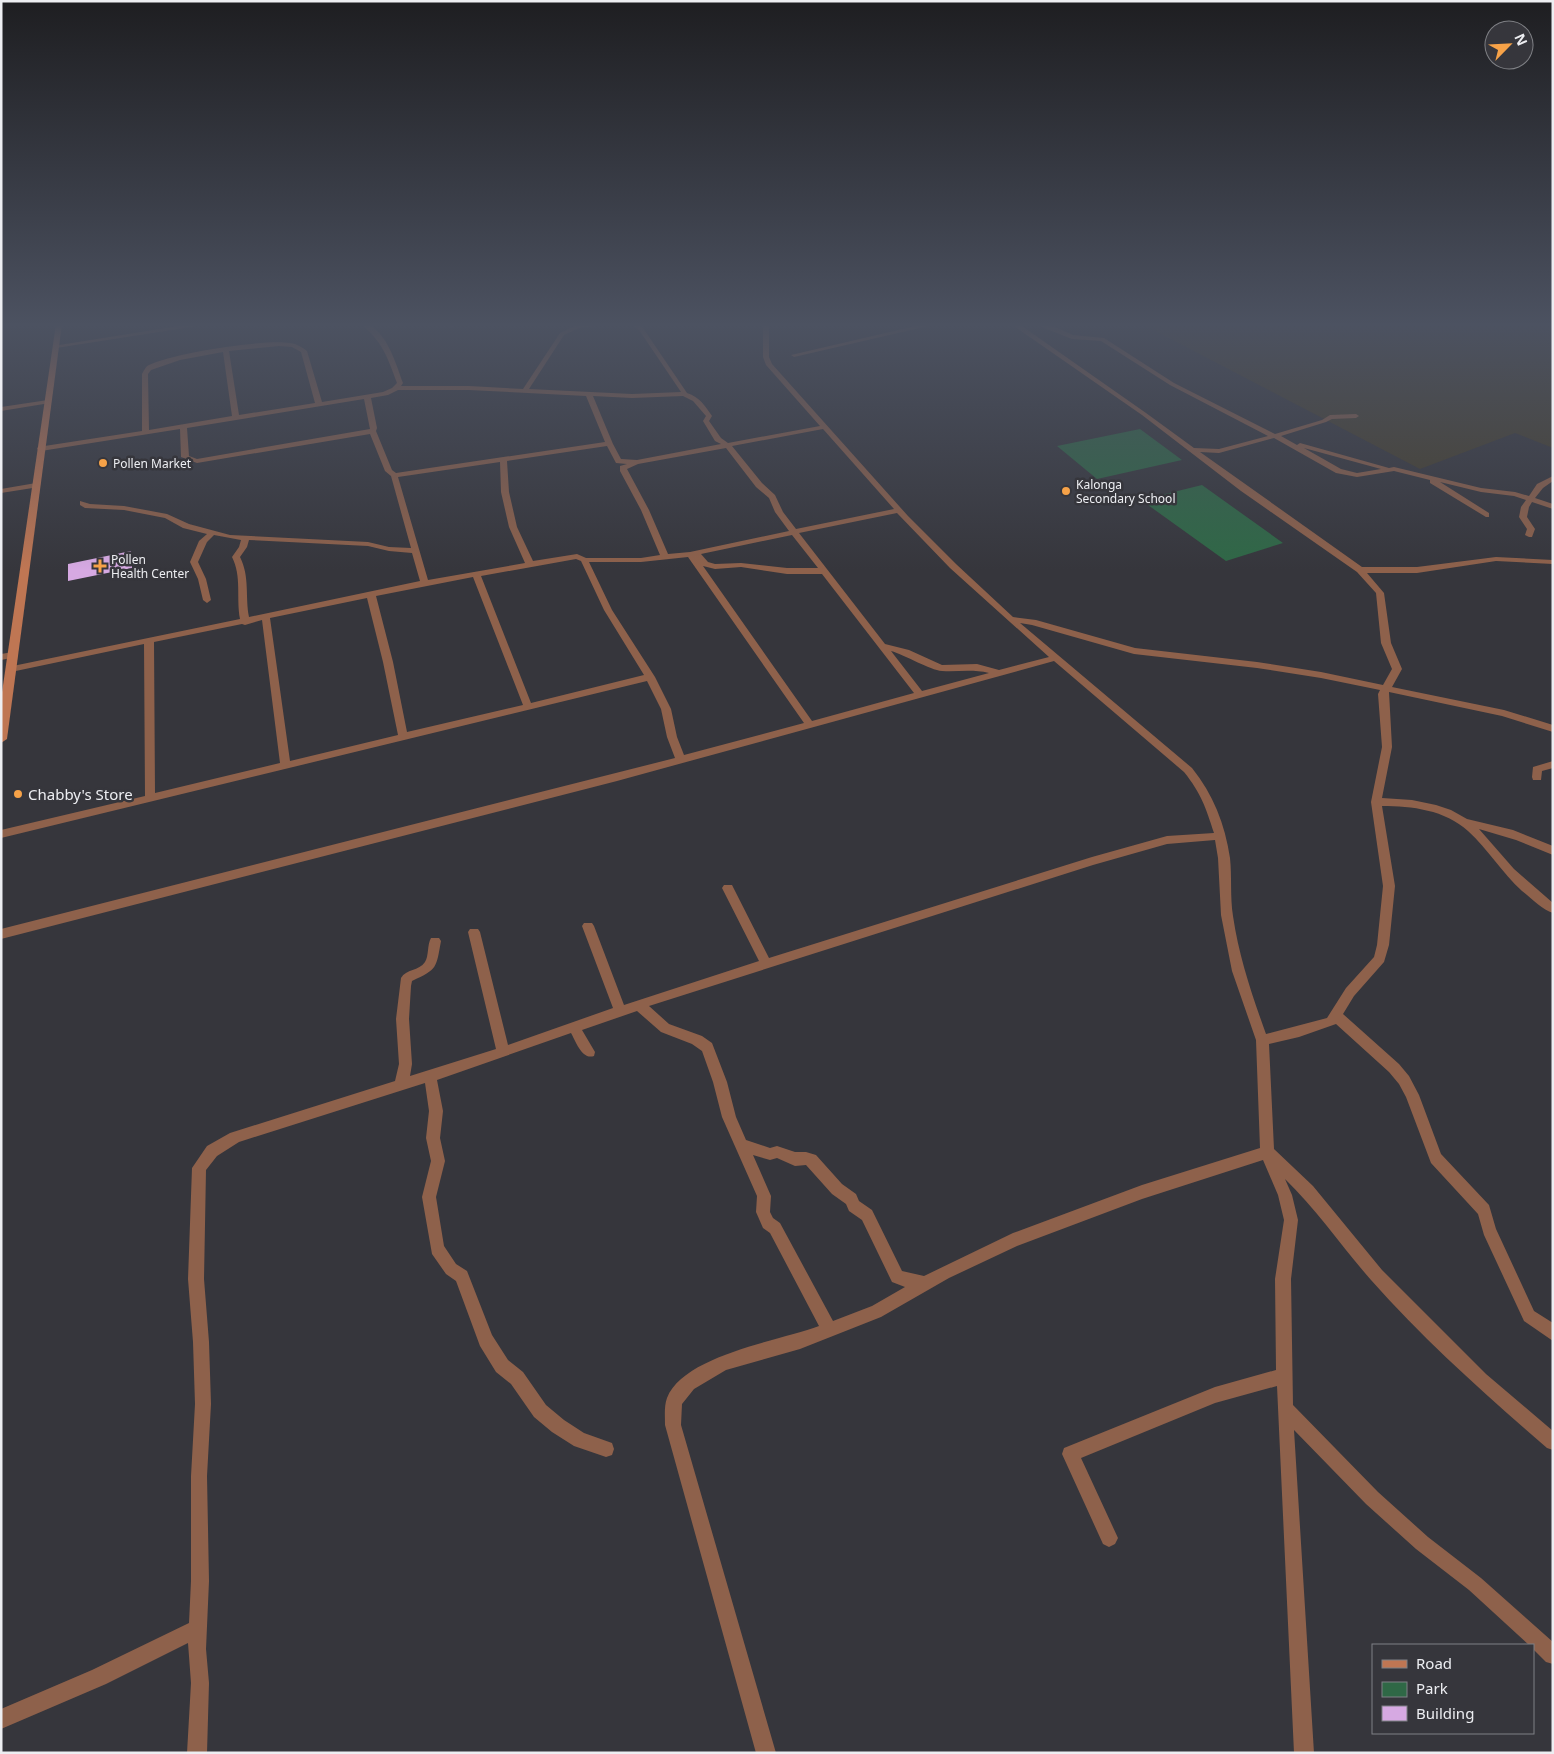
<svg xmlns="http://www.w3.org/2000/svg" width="1554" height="1754" viewBox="0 0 1554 1754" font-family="'Noto Sans',sans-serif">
<rect width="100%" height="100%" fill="#36363c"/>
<!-- industrial -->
<path fill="#453e2c" d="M1142 324H1553V448L1515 433 1420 469Z"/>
<!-- green -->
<path fill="#2f6846" d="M1140 429 1182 460 1097 479 1057 446Z
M1202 485 1283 543 1226 561 1141 500Z"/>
<!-- building -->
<path fill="#d6a9e2" d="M131 551 132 568 68 581V564Z"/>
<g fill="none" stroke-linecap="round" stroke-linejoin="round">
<!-- street -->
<path fill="#8e614b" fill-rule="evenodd" d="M191 324H210L56 348 53 346Z
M361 324C385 324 396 364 403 383L401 386H469L523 389 560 333 578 324H611L579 328 564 335 529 389 632 394 681 392 639 330 631 324H639L643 328 687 393C700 397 705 406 712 416L709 421 721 438 728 443 820 426 766 365 763 357V324H769V357L772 364 908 516 956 564 1013 617 1036 620 1135 648 1257 662 1321 672 1383 685 1392 669 1381 643 1376 593 1357 572 1241 491 1142 415 1011 324H1019L1146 413 1194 448 1219 449 1268 436 1170 385 1101 341 1072 339 1034 324 1055 327 1073 335 1104 338 1174 383 1275 434 1322 420 1330 415 1356 414 1359 416 1356 418 1332 419 1326 422 1281 436 1297 445 1300 443 1389 468 1394 467 1481 488 1515 492 1529 496 1537 484 1553 476V481L1543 488 1535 498 1553 504V509L1532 502 1529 507 1527 517 1535 529 1532 537H1529L1525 535 1527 529 1519 517 1521 507 1526 500 1514 496 1481 492 1440 482 1489 513V517H1486L1430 483V480L1394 471 1357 477 1336 473 1274 438 1219 453 1200 452 1362 567H1417L1496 557 1553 560V564L1496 561 1417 573H1367L1384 593 1391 643 1402 669 1392 687 1504 710 1553 725V732L1502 716 1389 692 1392 747 1382 798 1412 800 1436 805 1451 810 1467 819 1513 830 1553 846V855L1516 840 1479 829 1514 869 1553 903V913C1542 910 1531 898 1522 891 1502 873 1488 849 1468 831 1445 810 1412 806 1382 806L1395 886 1389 945 1384 962 1354 996 1343 1014 1399 1064 1409 1076 1419 1095 1441 1154 1489 1205 1496 1229 1534 1311 1553 1323V1341L1524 1321 1484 1235 1478 1214 1431 1163 1406 1097 1399 1084 1389 1072 1336 1024 1299 1037 1269 1044 1274 1149 1313 1186 1382 1270 1486 1374 1553 1431V1450L1547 1448C1486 1395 1425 1341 1371 1280 1342 1247 1317 1210 1285 1179L1292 1195 1298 1220 1291 1279 1293 1405 1378 1492 1428 1537 1481 1578 1553 1642V1664L1546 1662 1533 1649V1645H1529L1469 1590 1416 1549 1366 1504 1294 1430 1314 1753H1294L1277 1386 1215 1403 1081 1458 1118 1538 1115 1544 1109 1547 1103 1544 1062 1454 1064 1448 1215 1387 1276 1370 1275 1279 1284 1220 1278 1195 1263 1160 1142 1199 1017 1246 949 1278 881 1317 800 1349 726 1370 694 1389 682 1404 681 1425 776 1753H756L665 1425C665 1417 664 1406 667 1398 684 1355 779 1341 819 1326L770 1233 763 1228 756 1212 757 1196 722 1117 713 1082 702 1051 692 1044 661 1032 637 1011 582 1030 595 1052 594 1056C582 1060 576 1042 571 1033L437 1080 443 1111 440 1138 445 1161 436 1197 444 1246 456 1264 467 1271 492 1335 508 1360 523 1372 546 1405 564 1420 584 1433 612 1443 614 1449 612 1455 606 1457 574 1446 552 1432 534 1417 511 1384 496 1372 480 1346 456 1281 446 1274 432 1254 422 1197 431 1161 426 1138 429 1111 425 1083 239 1142 217 1156 206 1170 204 1279 209 1342 211 1404 207 1476 209 1581 206 1649 209 1683 207 1753H187L191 1683 188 1643 106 1684 1 1729V1709L92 1670 189 1623 191 1581V1476L195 1404 193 1342 188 1279 192 1168 207 1146 230 1133 395 1081 399 1064 396 1019 401 978C406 969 419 971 425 962 429 956 427 945 431 938H439L441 941C436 968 438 969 412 981L411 986 409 1019 412 1064 410 1076 496 1049 468 932 470 929H478L480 932 508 1045 613 1008 582 926 584 923H592L594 926 624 1005 759 961 722 888 724 885H732L769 958 1092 857 1167 836 1214 833C1206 808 1201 793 1184 772L1054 661 617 781 1 939V929L675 758 667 737 661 709 647 681 1 838V830L145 796 144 644 11 672 8 671V667L240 619C236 597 242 577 232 557L239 547 241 540 214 535 207 542 198 562 206 579 211 600 207 603 203 600 198 579 190 562 199 541 207 534 183 528 165 518 124 510 85 508 80 505V501L90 504 124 506 167 514 189 524 230 535 368 542 389 547 411 548 391 476 385 471 370 434 197 463 181 457 180 429 41 451 37 449 38 447 142 431V374C144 371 145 367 149 365 173 353 263 339 290 343 297 344 302 347 307 351L322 402 383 392 392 388 397 383C388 358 382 341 361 324ZM279 346 292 347 301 352 315 403 239 415 229 351ZM223 352 232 416 149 430 148 374 151 370 180 360ZM398 390H469L586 396 605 442 396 473 392 470 376 431 377 428 371 398 388 395ZM593 396 632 398 683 396 693 401 706 416 703 421 715 441 721 444 637 460 621 459 613 444ZM364 399 370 429 197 459 189 456 187 428ZM823 429 894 509 796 529 783 512 775 495 762 483 732 446ZM607 446 616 463 627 464 620 466V471L641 510 660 555 641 558H586L577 554 533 561 517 527 509 492 507 461ZM726 448 756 487 769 498 775 512 789 531 690 552 668 554 649 510 627 469 638 464ZM1304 448 1381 469 1357 473 1341 469ZM500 462 501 492 509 527 525 563 428 580 398 477ZM897 513 950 568 1049 657 999 670 977 664 942 665 909 650 885 644 799 533ZM792 535 818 568H787L741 563 715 564 708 562 701 554ZM249 540 368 546 389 551 412 553 420 581 249 617C245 596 250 577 240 557L247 547ZM688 557 804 723 684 755 677 737 671 709 655 677 612 610 589 562H641ZM576 559 581 561 604 610 644 675 531 703 481 576ZM703 566 715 569 741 567 787 574H822L914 693 812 721ZM473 577 523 705 407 732 393 662 376 596ZM367 598 383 662 398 735 290 761 270 618ZM262 620 280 763 155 793 154 642 242 624 245 625ZM1020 623 1032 625 1134 654 1257 668 1321 678 1380 690 1378 694 1382 747 1371 802 1383 886 1377 945 1374 957 1346 988 1327 1018 1266 1034C1252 995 1239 957 1233 916 1230 897 1232 877 1230 858 1225 824 1213 794 1192 768ZM891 651C905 655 930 670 942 671 958 672 972 669 989 673L922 691ZM1215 840 1218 858 1221 915 1232 971 1256 1040 1260 1148 1142 1185 1013 1233 924 1276 902 1271 872 1210 859 1201 856 1194 842 1184 816 1155 806 1152H795L777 1146 770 1148 746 1140 736 1117 727 1082 712 1043 702 1036 669 1024 649 1006 1093 865 1167 844ZM753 1155 770 1160 777 1158 795 1166 806 1165 832 1194 846 1204 849 1211 862 1220 892 1282 905 1287 872 1306 833 1321 780 1223 773 1218 770 1212 771 1196Z
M450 324H456L452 328 449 326Z
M924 324H937L794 357 791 355Z
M48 400 50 401V403L1 411V407Z
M36 483H39V487L1 493V489Z
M13 652 16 653V657L1 660V654Z
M1553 761V768L1542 771 1541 780H1533L1532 777 1533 767Z"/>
<!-- secondary -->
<path fill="#bf7653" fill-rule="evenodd" d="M56 324H62L7 739 1 743V699Z"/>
</g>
<!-- sky -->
<linearGradient id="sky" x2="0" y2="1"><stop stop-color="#1e1e21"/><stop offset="0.57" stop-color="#4c5261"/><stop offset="1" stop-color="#4c5261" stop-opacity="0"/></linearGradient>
<rect width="1554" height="570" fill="url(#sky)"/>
<!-- markers -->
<g fill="#f6a248" stroke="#36363c" stroke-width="2">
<circle cx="103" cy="463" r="5"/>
<circle cx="1066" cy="491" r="5"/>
<path d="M97.5 558.5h5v5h5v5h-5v5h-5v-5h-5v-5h5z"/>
<circle cx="18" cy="794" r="5"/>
</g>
<g text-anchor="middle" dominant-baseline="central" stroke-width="5" stroke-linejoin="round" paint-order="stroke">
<!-- far-poi labels -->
<g font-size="12" fill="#edeef2" stroke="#36363c" text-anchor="start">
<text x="113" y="463">Pollen Market</text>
<text x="1076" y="484">Kalonga<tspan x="1076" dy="14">Secondary School</tspan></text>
<text x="111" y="559">Pollen<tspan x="111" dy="14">Health Center</tspan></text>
</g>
<!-- poi labels -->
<g font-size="15" fill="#edeef2" stroke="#36363c" text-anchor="start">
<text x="28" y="794">Chabby's Store</text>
</g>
</g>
<!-- border -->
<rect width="1554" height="1754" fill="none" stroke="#edeef2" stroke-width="5"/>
<!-- legend -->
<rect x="1372" y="1644" width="162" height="90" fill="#36363c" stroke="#7f8085"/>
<rect x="1382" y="1660" width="25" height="8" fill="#bf7653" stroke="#7f8085"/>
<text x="1416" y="1669" font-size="15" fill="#edeef2">Road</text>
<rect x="1382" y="1682" width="25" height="15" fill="#2f6846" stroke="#7f8085"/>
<text x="1416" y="1694" font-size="15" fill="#edeef2">Park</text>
<rect x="1382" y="1706" width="25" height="15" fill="#d6a9e2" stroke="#7f8085"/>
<text x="1416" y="1719" font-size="15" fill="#edeef2">Building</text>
<!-- north arrow -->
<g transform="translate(1509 45) rotate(66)"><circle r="24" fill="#36363c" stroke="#7f8085"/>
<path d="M0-4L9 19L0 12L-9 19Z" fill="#f6a248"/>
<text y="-8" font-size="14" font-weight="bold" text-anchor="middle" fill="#edeef2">N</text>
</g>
</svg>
